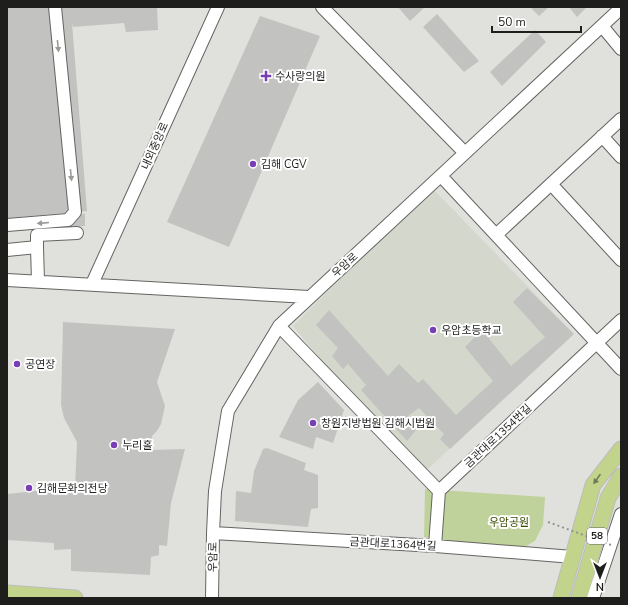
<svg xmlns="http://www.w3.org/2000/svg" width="628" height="605" viewBox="0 0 628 605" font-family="'Nunito Sans','Noto Sans KR',sans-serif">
<rect width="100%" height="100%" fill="#e0e1dd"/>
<!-- built -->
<path fill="#d3d7cc" d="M432 188 574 334 419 477 293 326Z"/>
<!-- green -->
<path fill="#c0d29b" d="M425 489 545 497 543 525 535 541 517 551 424 537Z"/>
<!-- building -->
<path fill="#c2c3c0" d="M7 7H157L158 30 126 32 124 23 73 27 72 23 87 211 7 218Z
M398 7H425L410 21Z
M530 7H549L539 16Z
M569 7H587L577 17Z
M437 14 479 61 464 72 423 27Z
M260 16 320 36 229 247 167 222Z
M535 30 546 42 502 86 490 72Z
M85 214V226L12 231 11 219Z
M527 288 574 334 450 449 440 439 444 434 419 408 408 416 418 428 407 441 361 390 366 385 348 364 343 369 332 356 338 348 316 325 329 310 388 376 399 364 418 383 423 379 456 415 493 381 465 347 482 330 511 366 545 337 513 302Z
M63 322 175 329 157 382 165 406 161 424 157 431 152 436 151 450 185 449 171 503 167 546 159 545V555L151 557 150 575 71 571V549L54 550V543L7 540V494L75 487 77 442 64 418 61 405Z
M318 382 344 410 333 443 316 437 313 449 279 437 298 400Z
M267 448 306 463 304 470 318 475V508L311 509 308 527 235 521 236 491 251 493 254 471 263 449Z"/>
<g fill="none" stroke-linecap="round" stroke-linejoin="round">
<defs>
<path id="minor" d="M322 7 465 153
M602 26 621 49
M602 136 621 157
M441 176 621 369
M551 184 621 260
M7 225 68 220 75 212 55 7
M496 235 621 119
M37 247V235L77 233
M7 250 37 247 38 281
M7 280 309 297
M92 284 218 7
M279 326 439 491
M213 533 435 546 573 557
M435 546 439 491 621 320
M212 598 213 533 215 491 228 411 279 326 621 8
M593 598 621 514"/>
<path id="major" d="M7 593 75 598
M561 598 593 485 621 449
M579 598 608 498 621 476"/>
</defs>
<!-- minor casing -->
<use href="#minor" stroke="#646562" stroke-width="14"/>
<!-- major casing -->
<use href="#major" stroke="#bcbcbb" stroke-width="17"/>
<!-- minor -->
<use href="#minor" stroke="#fff" stroke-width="12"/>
<!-- major -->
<use href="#major" stroke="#c2d48b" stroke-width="15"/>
<!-- path-bridge -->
<path stroke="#949592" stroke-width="2" stroke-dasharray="2 3" stroke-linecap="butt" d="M548 522 611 545"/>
</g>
<!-- one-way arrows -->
<defs><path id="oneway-solid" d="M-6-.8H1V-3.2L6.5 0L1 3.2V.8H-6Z"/></defs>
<g fill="#9a9a99">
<use href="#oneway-solid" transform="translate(58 46) rotate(84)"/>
<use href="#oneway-solid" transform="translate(71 175) rotate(84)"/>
<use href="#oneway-solid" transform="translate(43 223) rotate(175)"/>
</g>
<use fill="#707a54" href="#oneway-solid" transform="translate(597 479) rotate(125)"/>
<!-- markers -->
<g fill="#783fb5" stroke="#fff" stroke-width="1.5">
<path d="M264 70h4v4h4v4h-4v4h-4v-4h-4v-4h4z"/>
<circle cx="253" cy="164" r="4"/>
<circle cx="433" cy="330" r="4"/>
<circle cx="17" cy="364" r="4"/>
<circle cx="313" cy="423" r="4"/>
<circle cx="114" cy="445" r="4"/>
<circle cx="29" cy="488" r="4"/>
</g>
<g text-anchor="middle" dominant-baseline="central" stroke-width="4" stroke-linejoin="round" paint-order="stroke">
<!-- shield labels -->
<rect fill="#fff" stroke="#626261" stroke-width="1" x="587" y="528" width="20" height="16" rx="3"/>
<g font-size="10" font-weight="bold" fill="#1e1f1d">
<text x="597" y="536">58</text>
</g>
<!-- poi labels -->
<g font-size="11" fill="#1e1f1d" stroke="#fff" text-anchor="start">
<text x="275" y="76">수사랑의원</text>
<text x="261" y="164">김해 CGV</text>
<text x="441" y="330">우암초등학교</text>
<text x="25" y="364">공연장</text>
<text x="321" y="423">창원지방법원 김해시법원</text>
<text x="122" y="445">누리홀</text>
<text x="37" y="488">김해문화의전당</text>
</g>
<!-- street labels -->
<g font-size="11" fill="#1e1f1d" stroke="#fff">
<text transform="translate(155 146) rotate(-66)">내외중앙로</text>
<text transform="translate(345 265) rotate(-42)">우암로</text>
<text transform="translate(498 436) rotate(-43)">금관대로1354번길</text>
<text transform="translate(393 544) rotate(3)">금관대로1364번길</text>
<text transform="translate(213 557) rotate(-89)">우암로</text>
</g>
<!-- park labels -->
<g font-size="11" fill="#3a4a00" stroke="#fff">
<text x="509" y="522">우암공원</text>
</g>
</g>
<!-- border -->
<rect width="628" height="605" fill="none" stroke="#1e1f1d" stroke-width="16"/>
<!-- north arrow -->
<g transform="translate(600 577) rotate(180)" stroke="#ffffff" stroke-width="3" paint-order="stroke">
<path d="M0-3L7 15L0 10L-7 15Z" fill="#1e1f1d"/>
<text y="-6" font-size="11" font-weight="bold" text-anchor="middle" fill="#1e1f1d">N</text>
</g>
<!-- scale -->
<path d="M492 26v6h89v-6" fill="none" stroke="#1e1f1d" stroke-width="2"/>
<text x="498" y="26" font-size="12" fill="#1e1f1d" stroke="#ffffff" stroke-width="3" paint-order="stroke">50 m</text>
</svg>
